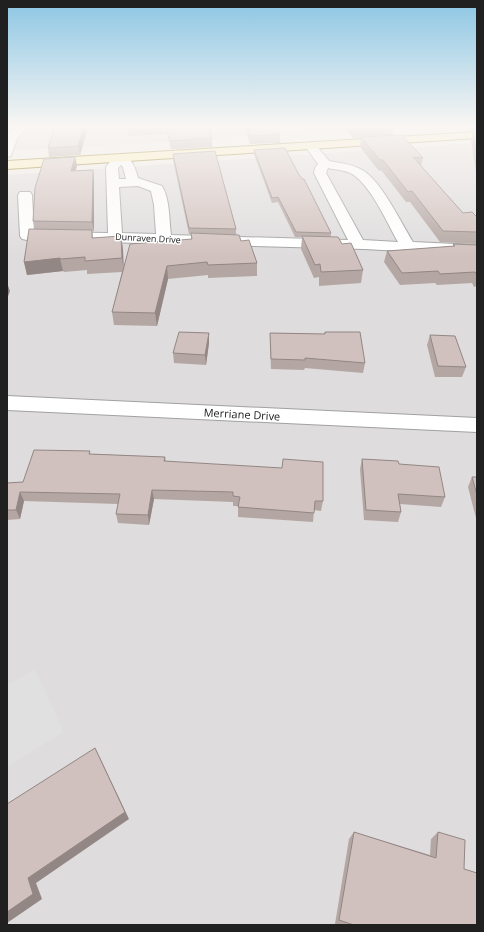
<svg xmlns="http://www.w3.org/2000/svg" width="484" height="932" viewBox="0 0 484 932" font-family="'Open Sans',sans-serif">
<rect width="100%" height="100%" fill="#f1eae5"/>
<!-- residential -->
<path fill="#dedcdd" d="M7 127H433L7 151Z
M477 143V925H7V175Z"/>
<!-- parking -->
<path fill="#e0e0e0" d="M35 669 64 732 7 767V685Z"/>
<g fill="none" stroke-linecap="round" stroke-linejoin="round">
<defs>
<path id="minor" d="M14 127H26L17 139 11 156 7 157V136Z
M311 142 315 144 329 161C340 163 352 164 362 170 381 180 401 223 413 242L477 245V255L364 249 27 240 22 239 20 236 18 195 20 192H30L32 195 34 232 108 233 106 167C122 144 133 158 138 178L162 186C170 199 169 220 171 235L348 240 314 173 315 168 318 164 305 146 307 144ZM121 165 123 167 126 179H119L118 168ZM328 168C336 170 348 170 355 176 373 190 386 221 398 242L363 240 326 173ZM138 186 151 191 154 205 156 234 122 233 119 187Z
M7 396 477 418V432L7 410Z"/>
<path id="secondary" d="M477 132V138L7 169V161Z"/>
</defs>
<!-- minor casing -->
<use href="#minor" stroke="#a1a1a1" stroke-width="2"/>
<!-- secondary casing -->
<use href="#secondary" stroke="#7d6800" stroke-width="2"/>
<!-- minor -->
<use href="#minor" fill="#fff" fill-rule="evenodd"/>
<!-- secondary -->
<use href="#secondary" fill="#feeeb6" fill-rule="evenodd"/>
</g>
<!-- wall -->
<path fill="#b4a6a3" d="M88 127 80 155 49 157 48 148Z
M127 127H209L212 138V147L171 149 167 134 129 136Z
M244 127H276L280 134V143L250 144Z
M343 127H394L392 135 423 158 421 166 463 213 477 217V244L440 242 410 202H406L381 170 379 171 360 147 361 138H353Z
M469 127H477V131H469Z
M477 131V172H476L471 140 473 132Z
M254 150 298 173 331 233V237L342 244 363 270 361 283 319 286V277L314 278 301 249 302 237H295L278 202 272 203 254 154Z
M173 154 236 229V234L257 263V276L208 278V275L168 279 157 326 114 325 112 312 122 272 87 274V270L64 272 63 271 27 275 24 262 35 229 33 221 75 157 77 166 75 171 94 179V231H92L93 238 121 236 123 249V268L191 239V234H189L173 160Z
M453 244 477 245V286L474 287 472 283 437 285 435 283 400 285 384 262 387 251 453 246Z
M325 332 365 363 363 373 305 368 304 370 271 369 270 343V333L324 334Z
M209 333V343L206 365 174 363 173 353Z
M430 335 466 367 462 377H435L427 345Z
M90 451V454L165 457 166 462 323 501 321 511 314 510 313 522 238 517V506H233V502L154 499 149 525 118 523 116 514 118 504 24 501 20 519 7 520V483L23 482Z
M362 459 399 464 445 497 441 507 400 504 401 512 398 522 364 520 360 469Z
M472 477H477V522L468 487Z
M354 832 430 855 431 839 438 832 464 869 477 925H339L335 924 349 839Z"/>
<!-- shaded-wall -->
<path fill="#928785" d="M84 127H88L80 155 78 146Z
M75 157 77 166 73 180 71 171Z
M93 170 94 179V231L92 222Z
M121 236 123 249 124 272 122 258Z
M60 258 63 271 27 275 24 262Z
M167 266 168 279 157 326 155 313Z
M7 283 10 291 7 299Z
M209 333V343L206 365 205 355Z
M152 490 154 499 149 525 148 515Z
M20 492 24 501 20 519 16 510Z
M95 748 100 758 129 819 36 883 42 899 7 923V912L28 878Z"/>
<!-- building -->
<path fill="#d1c1be" stroke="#928785" d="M55 127H84L78 146 48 148Z
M127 127H147L128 128Z
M166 127H209L212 138 170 141Z
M247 127H276L280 134 250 136Z
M351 127H394L354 130Z
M477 131V156L473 132Z
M402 135 423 158 413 157 463 213 472 212 477 217V232L443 231 412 191 408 192 383 160H380L361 137Z
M285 148 298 173 302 179H304L331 233 296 232 278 197 272 198 254 150Z
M215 151 236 229 189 228 173 154Z
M75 157 71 171 93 170 92 222 33 221 35 188 44 159Z
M29 229 92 230V238L121 236 122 258 85 261V257L61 259 60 258 24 262Z
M191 233 239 235 241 241 249 240 257 263 208 265 207 262 167 266 155 313 112 312 130 244 192 239Z
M302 236 338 237 342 244 351 243 363 270 321 272 320 264 315 265Z
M453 244 477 245V275L475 272 440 274 438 271 402 273 387 251 455 246Z
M179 332 209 333 205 355 173 353Z
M325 332H360L365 363 305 358V360L271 359 270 333 325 334Z
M430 335 455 336 466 367 438 366Z
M34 450 90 451 89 454 165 457 164 461 282 468 283 459 323 462V501H315L314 513 238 507 240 497 233 496V492L152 490 148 515 116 514 120 494 20 492 16 510H7V483L23 482Z
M362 459 398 461 399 464 439 467 445 497 398 494 401 512 366 510Z
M472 477H477V495Z
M95 748 125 812 28 878 33 894 7 912V804Z
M354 832 436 858 438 832 465 840 464 869 477 873V925H354L339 920Z"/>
<!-- sky -->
<linearGradient id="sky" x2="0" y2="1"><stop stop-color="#8cc6e4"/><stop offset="0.49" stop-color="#f9f6f3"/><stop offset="1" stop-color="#f9f6f3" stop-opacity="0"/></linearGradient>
<rect width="484" height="257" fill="url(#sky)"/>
<g text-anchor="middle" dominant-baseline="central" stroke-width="3" stroke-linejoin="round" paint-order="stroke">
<!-- far-street labels -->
<g font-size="9" fill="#202020" stroke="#fff">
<text transform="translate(148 238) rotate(3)">Dunraven Drive</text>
</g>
<!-- street labels -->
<g font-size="11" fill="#202020" stroke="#fff">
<text transform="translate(242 414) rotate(3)">Merriane Drive</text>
</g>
</g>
<!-- border -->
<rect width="484" height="932" fill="none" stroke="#202020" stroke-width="16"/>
</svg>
